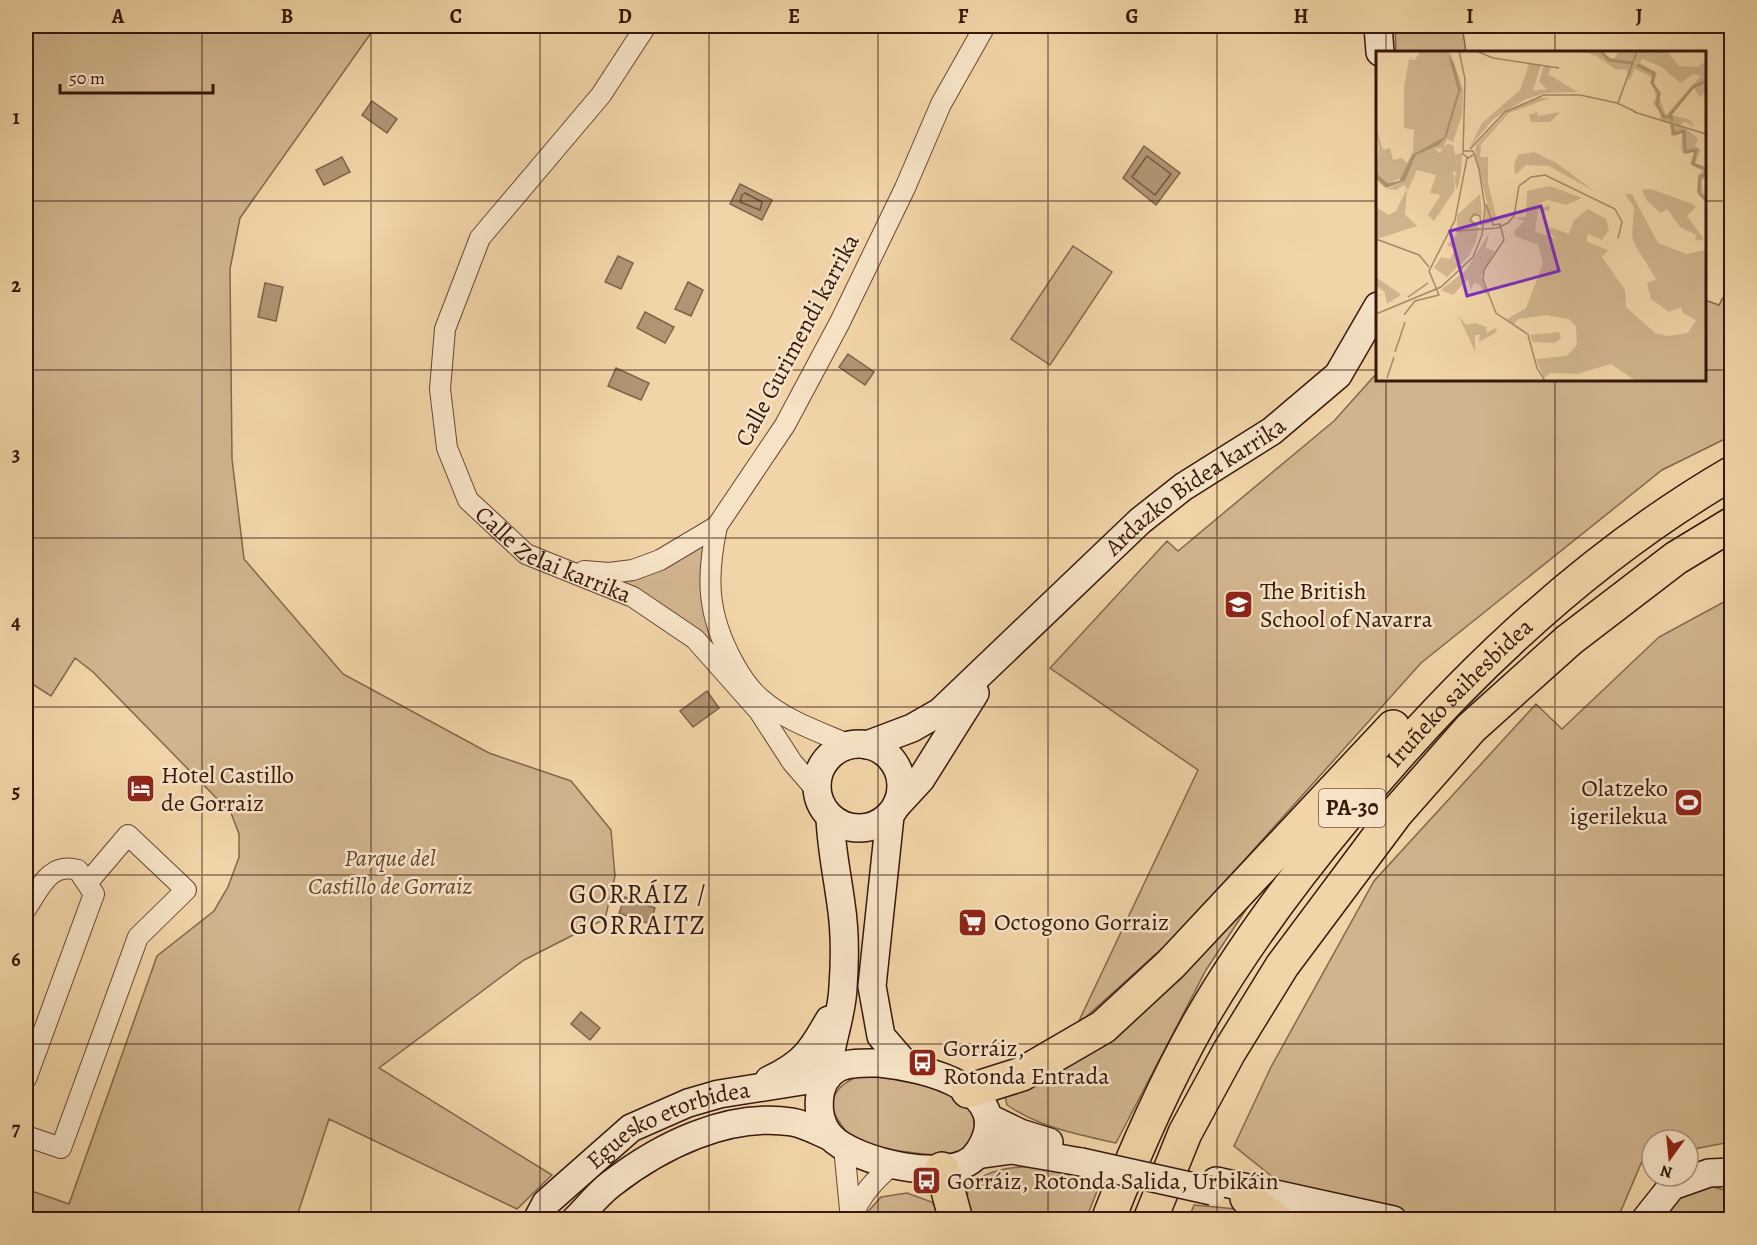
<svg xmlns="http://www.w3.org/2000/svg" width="1757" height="1245" viewBox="0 0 1757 1245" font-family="Alegreya,serif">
<rect width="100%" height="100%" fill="#f1d4a7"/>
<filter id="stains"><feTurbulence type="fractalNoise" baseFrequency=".00333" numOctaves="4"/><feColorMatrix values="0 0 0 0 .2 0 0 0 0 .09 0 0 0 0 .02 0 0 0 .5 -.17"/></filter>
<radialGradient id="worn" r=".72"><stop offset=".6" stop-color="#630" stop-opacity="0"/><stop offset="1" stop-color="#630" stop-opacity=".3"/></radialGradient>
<!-- green -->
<path fill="#d1b48d" stroke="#84664c" stroke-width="1.5" d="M26 26H376L240 218 230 269 232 459 244 559 343 674 489 753 571 781 611 830 615 876 605 919 524 960 379 1068 552 1175 517 1209 329 1119 296 1219 38 1220V1216L26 1217V1189L69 1204 157 956 214 911 228 887 239 857V834L231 813 93 672 75 658 51 696 26 680Z
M1395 26H1462L1466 52H1396Z
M1073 246 1112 272 1050 365 1011 339Z
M1731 282V436L1662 470 1421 663 1178 934 1077 1025 1198 770 1050 668 1167 541 1178 551 1334 421 1377 373 1378 380H1704L1705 300 1719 305Z
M705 542C697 585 706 611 718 652L675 613 620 584 615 578Z
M1731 598V1142L1688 1150V1140H1652V1157L1643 1159 1617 1220 1313 1219 1270 1175 1234 1146 1271 1067 1374 881 1536 704 1562 729 1659 637Z
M1267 878 1206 970 1116 1143C1077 1134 1041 1128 1007 1105L1005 1097 1037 1078Z
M860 1076C889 1077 937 1083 962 1100 981 1113 977 1145 956 1153 947 1157 934 1155 924 1154 901 1152 869 1147 849 1134 845 1131 841 1124 838 1120 824 1098 840 1083 860 1076Z
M1040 1166 1101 1181 1086 1219 966 1220 968 1186C990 1168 1012 1167 1040 1166Z
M1703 1184 1724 1190 1731 1198V1219L1659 1220 1687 1190Z
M907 1193 932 1202 943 1219H876L865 1215 881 1197Z
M1194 1205 1236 1209 1258 1220H1188Z"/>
<!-- water -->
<path fill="#b19472" stroke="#806249" stroke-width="1.5" d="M372 101 397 119 387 133 362 115Z
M1144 146 1180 173 1156 205 1123 178Z
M342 157 350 172 324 185 316 170Z
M740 184 772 200 762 220 730 204Z
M618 256 633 263 621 289 605 282Z
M688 282 703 290 691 316 675 309Z
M265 283 283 287 276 321 258 317Z
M645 312 674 327 665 343 637 328Z
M848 354 874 372 865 385 839 367Z
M616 368 649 383 641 400 608 386Z
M707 691 719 708 693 727 680 711Z
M625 897 655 908 650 924 619 913Z
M581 1012 600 1028 590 1040 571 1024Z"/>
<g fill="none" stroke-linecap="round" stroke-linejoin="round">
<!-- shore -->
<path stroke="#74563f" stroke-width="1.5" d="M1147 156 1171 174 1155 195 1132 177Z
M745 193 762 202 760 210 740 202 742 195Z"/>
<defs>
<g id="street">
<path id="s1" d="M646 26 601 95 480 238 445 329 440 389 447 448 468 500 526 554 633 597 695 639 759 711 792 762 817 791"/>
<path d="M717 526C706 578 707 614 733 662 740 675 750 690 761 699 786 721 820 732 850 745"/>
<path d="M584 571 609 573 633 570 660 560 717 526 785 425 840 322 905 188 941 104 985 26"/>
<path d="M26 909C40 888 49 862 78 870L94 894 26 1079"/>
<path d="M26 1136 61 1148 138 937 186 890 128 835 88 882"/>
<path d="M844 1147 851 1220"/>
<path d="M852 1217C861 1194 875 1180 893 1164"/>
</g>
<g id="secondary">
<path d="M1378 26 1380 52"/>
<circle cx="859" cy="786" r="42"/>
<path id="s2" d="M867 745 912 728 940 712 1140 521 1183 487 1272 431 1338 375 1378 306"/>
<path d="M897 805 921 779 975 693"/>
<path d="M890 816 872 986 881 1036 907 1066"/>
<path d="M879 1063C923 1067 1022 1090 977 1154 955 1186 853 1162 830 1136 814 1117 815 1080 838 1068 849 1062 866 1063 879 1063Z"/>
<path d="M827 1077C829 1046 842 1017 843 987 845 960 845 930 841 904 837 874 831 847 830 817"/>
<path d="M769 1080C803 1064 811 1052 829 1020"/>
<path d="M989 1118 1020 1133 1049 1142"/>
<path d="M976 1155 1012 1150 1081 1162"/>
<path d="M1216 1181 1393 1220"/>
<path id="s3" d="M537 1220 546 1203 631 1128 688 1103 719 1094 827 1077"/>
<path d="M575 1220C587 1208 598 1194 611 1184 660 1146 728 1112 792 1122 805 1124 819 1132 831 1137"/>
<path d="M1645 1220 1672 1186 1709 1173 1732 1172"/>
</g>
<g id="highway">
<path d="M968 1091 1022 1074 1103 1027 1171 964 1393 727"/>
<path d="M942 1169 956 1220"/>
<path d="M1247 1198 1276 1220"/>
<path id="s4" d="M1108 1220C1135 1151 1164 1085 1200 1021 1243 946 1295 877 1350 811 1458 680 1584 559 1732 473"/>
<path d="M1150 1220 1185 1133 1229 1052 1282 966 1397 812 1471 728 1569 640 1676 558 1732 524"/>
</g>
</defs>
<!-- street casing -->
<use href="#street" stroke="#654733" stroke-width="22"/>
<!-- secondary casing -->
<use href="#secondary" stroke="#36180c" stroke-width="30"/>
<!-- highway casing -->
<use href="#highway" stroke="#36180c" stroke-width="36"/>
<!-- street -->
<use href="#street" stroke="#f6e3c6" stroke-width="20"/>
<!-- secondary -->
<use href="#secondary" stroke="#f6e3c6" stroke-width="27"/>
<!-- highway -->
<use href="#highway" stroke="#f1d4a7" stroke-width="33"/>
<defs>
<path id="secondary-bridge" d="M1081 1162 1212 1191"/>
</defs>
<!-- secondary-bridge casing -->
<use href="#secondary-bridge" stroke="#36180c" stroke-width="30" stroke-linecap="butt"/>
<!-- secondary-bridge -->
<use href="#secondary-bridge" stroke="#f6e3c6" stroke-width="27"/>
</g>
<!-- grid -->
<path fill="none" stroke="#36180c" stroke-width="1.5" stroke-opacity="0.55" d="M202 26V1220M371 26V1220M540 26V1220M709 26V1220M878 26V1220M1048 26V1220M1217 26V1220M1386 26V52M1555 26V52M26 201H1378M1704 201H1732M26 370H1378M1704 370H1732M1386 380V1220M1555 380V1220M26 538H1732M26 707H1732M26 875H1732M26 1044H1732"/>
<!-- icons -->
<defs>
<symbol id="school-square" viewBox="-11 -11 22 22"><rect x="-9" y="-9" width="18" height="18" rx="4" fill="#8f2418" stroke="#f6e3c6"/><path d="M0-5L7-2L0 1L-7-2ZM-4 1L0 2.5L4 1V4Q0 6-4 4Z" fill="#fff"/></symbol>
<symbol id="hotel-square" viewBox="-11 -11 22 22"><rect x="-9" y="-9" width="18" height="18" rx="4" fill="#8f2418" stroke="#f6e3c6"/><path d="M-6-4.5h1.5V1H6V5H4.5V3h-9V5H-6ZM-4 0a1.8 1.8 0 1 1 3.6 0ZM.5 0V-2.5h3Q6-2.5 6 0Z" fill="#fff"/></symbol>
<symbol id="stadium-square" viewBox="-11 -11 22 22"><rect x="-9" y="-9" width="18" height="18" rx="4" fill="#8f2418" stroke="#f6e3c6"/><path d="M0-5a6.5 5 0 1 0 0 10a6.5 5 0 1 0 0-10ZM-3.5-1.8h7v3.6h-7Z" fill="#fff"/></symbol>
<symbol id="supermarket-square" viewBox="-11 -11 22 22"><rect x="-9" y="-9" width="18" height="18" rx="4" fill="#8f2418" stroke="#f6e3c6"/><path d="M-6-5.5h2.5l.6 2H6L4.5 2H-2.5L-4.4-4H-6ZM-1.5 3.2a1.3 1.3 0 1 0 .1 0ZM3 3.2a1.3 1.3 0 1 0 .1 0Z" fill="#fff"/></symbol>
<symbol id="bus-square" viewBox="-11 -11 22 22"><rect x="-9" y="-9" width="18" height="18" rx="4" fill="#8f2418" stroke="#f6e3c6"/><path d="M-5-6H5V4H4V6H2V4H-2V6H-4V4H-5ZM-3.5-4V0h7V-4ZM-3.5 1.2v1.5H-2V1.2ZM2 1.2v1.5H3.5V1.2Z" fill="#fff"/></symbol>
</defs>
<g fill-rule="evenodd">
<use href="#school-square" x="1222" y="588" width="33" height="33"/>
<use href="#hotel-square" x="124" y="772" width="33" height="33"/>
<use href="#stadium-square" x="1672" y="786" width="33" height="33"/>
<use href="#supermarket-square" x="956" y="906" width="33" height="33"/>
<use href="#bus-square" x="906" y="1046" width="33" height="33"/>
<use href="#bus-square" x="910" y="1164" width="33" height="33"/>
</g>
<g text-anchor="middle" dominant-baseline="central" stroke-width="5" stroke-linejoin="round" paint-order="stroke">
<!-- shield labels -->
<rect fill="#f6e3c6" stroke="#705544" stroke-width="1.5" x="1319" y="789" width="66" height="38" rx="4.5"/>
<g font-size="22" font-weight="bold" fill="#36180c">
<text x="1352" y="808">PA-30</text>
</g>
<!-- street labels -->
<g font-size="24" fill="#36180c" stroke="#f6e3c6">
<text transform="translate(797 340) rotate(-62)">Calle Gurimendi karrika</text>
<text stroke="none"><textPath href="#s2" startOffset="422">Ardazko Bidea karrika</textPath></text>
<text stroke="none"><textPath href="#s1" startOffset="646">Calle Zelai karrika</textPath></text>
<text stroke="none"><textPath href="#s4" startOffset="639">Iruñeko saihesbidea</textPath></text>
<text stroke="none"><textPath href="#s3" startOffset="168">Eguesko etorbidea</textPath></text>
</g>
<!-- poi labels -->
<g font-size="24" fill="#36180c" stroke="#f6e3c6" text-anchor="start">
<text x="1260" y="591">The British<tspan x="1260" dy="28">School of Navarra</tspan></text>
<text x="161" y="775">Hotel Castillo<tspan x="161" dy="28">de Gorraiz</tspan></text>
<text x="1668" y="788" text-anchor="end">Olatzeko<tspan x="1668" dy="28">igerilekua</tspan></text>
<text x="994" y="922">Octogono Gorraiz</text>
<text x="943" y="1048">Gorráiz,<tspan x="943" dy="28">Rotonda Entrada</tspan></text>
<text x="947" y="1181">Gorráiz, Rotonda Salida, Urbikáin</text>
</g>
<!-- park labels -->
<g font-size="24" font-style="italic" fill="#644733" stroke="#f6e3c6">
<text x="390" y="858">Parque del<tspan x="390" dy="28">Castillo de Gorraiz</tspan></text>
</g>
<!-- quarter labels -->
<g font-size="27" letter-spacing="1.5" fill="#36180c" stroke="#f6e3c6">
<text x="638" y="894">GORRÁIZ /<tspan x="638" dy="31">GORRAITZ</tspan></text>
</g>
</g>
<!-- overview -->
<g transform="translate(1376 51)">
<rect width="330" height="330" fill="#f1d4a7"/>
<path d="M44 0H71L82 40 79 54 68 86 40 101 28 126 12 132 0 122 3 98 0 75 7 99 14 97 17 109 26 107 31 112 37 101 38 79 28 77V36L33 8 39 9ZM73 0H74L87 38 86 64 77 91 71 88 67 98 59 97 63 102 71 93 77 94 79 104 86 102 85 122 81 140 78 126 81 121 77 120 79 139 58 170 52 164 65 144 54 142 60 124 41 119 32 139 28 134 20 139 11 138 29 130 40 104 63 94 71 85 85 38ZM206 0H229L228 4 238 8 243 0H291L303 15 321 16 330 10 329 43 323 46 318 36 296 64 314 69 318 76 309 70 304 74 322 87 319 95 325 99 319 113 330 116V126L325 130 330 151 321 140 322 124 327 120 314 113 318 101 311 103 305 99 306 82 295 84 294 72 284 69 285 62 277 52 280 46 275 26 259 18 253 30 251 19 239 18 220 5ZM266 8 286 16 304 32 318 23 325 25 290 64 278 32 281 22 264 12ZM153 13H165L157 40 171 38 163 31 168 14 175 17 172 23 202 41 169 42 148 49 117 68 94 96 106 72 144 39ZM160 47H174L133 62 105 93 104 106H112V132L121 169 109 174 110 154 114 163 99 105 100 94 131 61ZM161 61 162 65 184 61 174 71H155L153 64ZM158 101 182 113 218 140 173 115 150 114 139 124 138 113 142 104ZM174 135 206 147 190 154 172 149 164 152V157L174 154 173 160 162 159 159 181 182 188 173 182 174 176 193 183 198 169 212 158 230 168 233 179 226 189 212 183 210 190 232 199 226 206 249 239 250 256 279 282 292 285 312 282 320 269 307 262 305 256 293 261 275 248 271 232 280 228 259 194 256 185 258 156 249 143H256L282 192 311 203 330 199V330H260L235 313 201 323 175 322 168 327 160 308 191 305 201 294 200 275 193 268 170 264 142 268 137 274 131 268 150 257 167 212 162 194 139 185 138 181 148 170 138 167 150 166 151 140ZM31 138 29 163 41 175 1 188 0 156 13 164 20 160ZM275 138 317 153 320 156 311 165 328 188 319 190 320 184 304 176 291 158 285 162 271 150 266 139ZM104 143 106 164 94 166 103 178 99 193 93 205 71 226 58 217 65 206 74 208 79 198 71 194 81 183V164ZM113 182 110 197 119 200 105 225 112 245 104 234 98 232 95 239 92 228 77 244 65 239 90 219ZM0 226 20 240 25 244 11 253 9 243 0 245 10 242 0 235ZM82 264 90 274 99 272 111 276 110 282 120 277 121 281 103 291 104 284H99V300ZM183 281 185 288 178 292 157 291 154 284Z" fill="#d1b48d" fill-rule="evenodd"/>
<path d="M71 0 78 13 85 38 71 85 63 94 40 104 29 130 10 137 0 128V122L12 132 23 130 37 103 68 86 82 40Z" fill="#b19472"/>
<path fill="none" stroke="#b19472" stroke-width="3" d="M225 0 233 9 256 12M261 14 278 22 276 32 283 42 281 54 288 66H295L296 70M292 66 317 36 330 30M296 74 298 83 308 80 309 101 320 99 317 113 330 118M330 123 324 126 323 142 330 149"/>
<path fill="none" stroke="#a68969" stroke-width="1.5" d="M83 0 89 28 87 103 92 107 97 104M100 0 117 7 183 17M242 52 261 0M258 61 330 83M94 98 129 61 168 44H204L241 52 260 61M110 153 117 173M116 174 124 173 128 189M101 175 94 169 98 163 104 165 105 174M80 180 121 177 132 172 138 165 143 135 155 126 169 124 239 158 246 171 242 187M0 188 43 204 53 216M128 189 108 219 107 229 120 262 153 284M53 220 79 169 91 107M32 246 52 232M0 263 65 236 97 206 106 184 109 157 103 118 97 100H88M28 264 39 250 63 244 53 220M152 284 161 317 169 330M19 301 29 271M11 327 18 306"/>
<path fill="#7b2cbf" fill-opacity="0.15" stroke="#7b2cbf" stroke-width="3" d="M165 155 183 220 91 245 74 180Z"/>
<rect width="330" height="330" fill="none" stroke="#36180c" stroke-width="3"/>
</g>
<!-- margin -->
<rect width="1757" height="1245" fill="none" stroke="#f1d4a7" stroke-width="66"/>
<!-- north arrow -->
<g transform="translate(1670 1158) rotate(195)"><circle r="28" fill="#f6e3c6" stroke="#a9927c" stroke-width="1.5"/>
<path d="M0-4.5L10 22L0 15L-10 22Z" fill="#8f2418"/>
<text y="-9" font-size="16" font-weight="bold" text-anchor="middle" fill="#36180c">N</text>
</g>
<!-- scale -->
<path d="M60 84v9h153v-9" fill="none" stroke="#36180c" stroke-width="3"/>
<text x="69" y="84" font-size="18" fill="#36180c" stroke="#f6e3c6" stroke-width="4.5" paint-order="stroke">50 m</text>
<rect x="33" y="33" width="1691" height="1179" fill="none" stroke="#36180c" stroke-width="2"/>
<g font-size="20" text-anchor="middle" font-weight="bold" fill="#36180c">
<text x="118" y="23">A</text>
<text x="287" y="23">B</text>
<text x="456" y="23">C</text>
<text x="625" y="23">D</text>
<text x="794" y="23">E</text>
<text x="963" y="23">F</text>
<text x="1132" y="23">G</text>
<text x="1301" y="23">H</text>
<text x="1470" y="23">I</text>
<text x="1639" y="23">J</text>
<text x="16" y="124">1</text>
<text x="16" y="292">2</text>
<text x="16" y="461">3</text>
<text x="16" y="629">4</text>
<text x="16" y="798">5</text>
<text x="16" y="966">6</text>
<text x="16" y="1135">7</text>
</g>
<rect width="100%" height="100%" filter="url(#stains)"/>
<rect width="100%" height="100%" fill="url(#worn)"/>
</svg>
